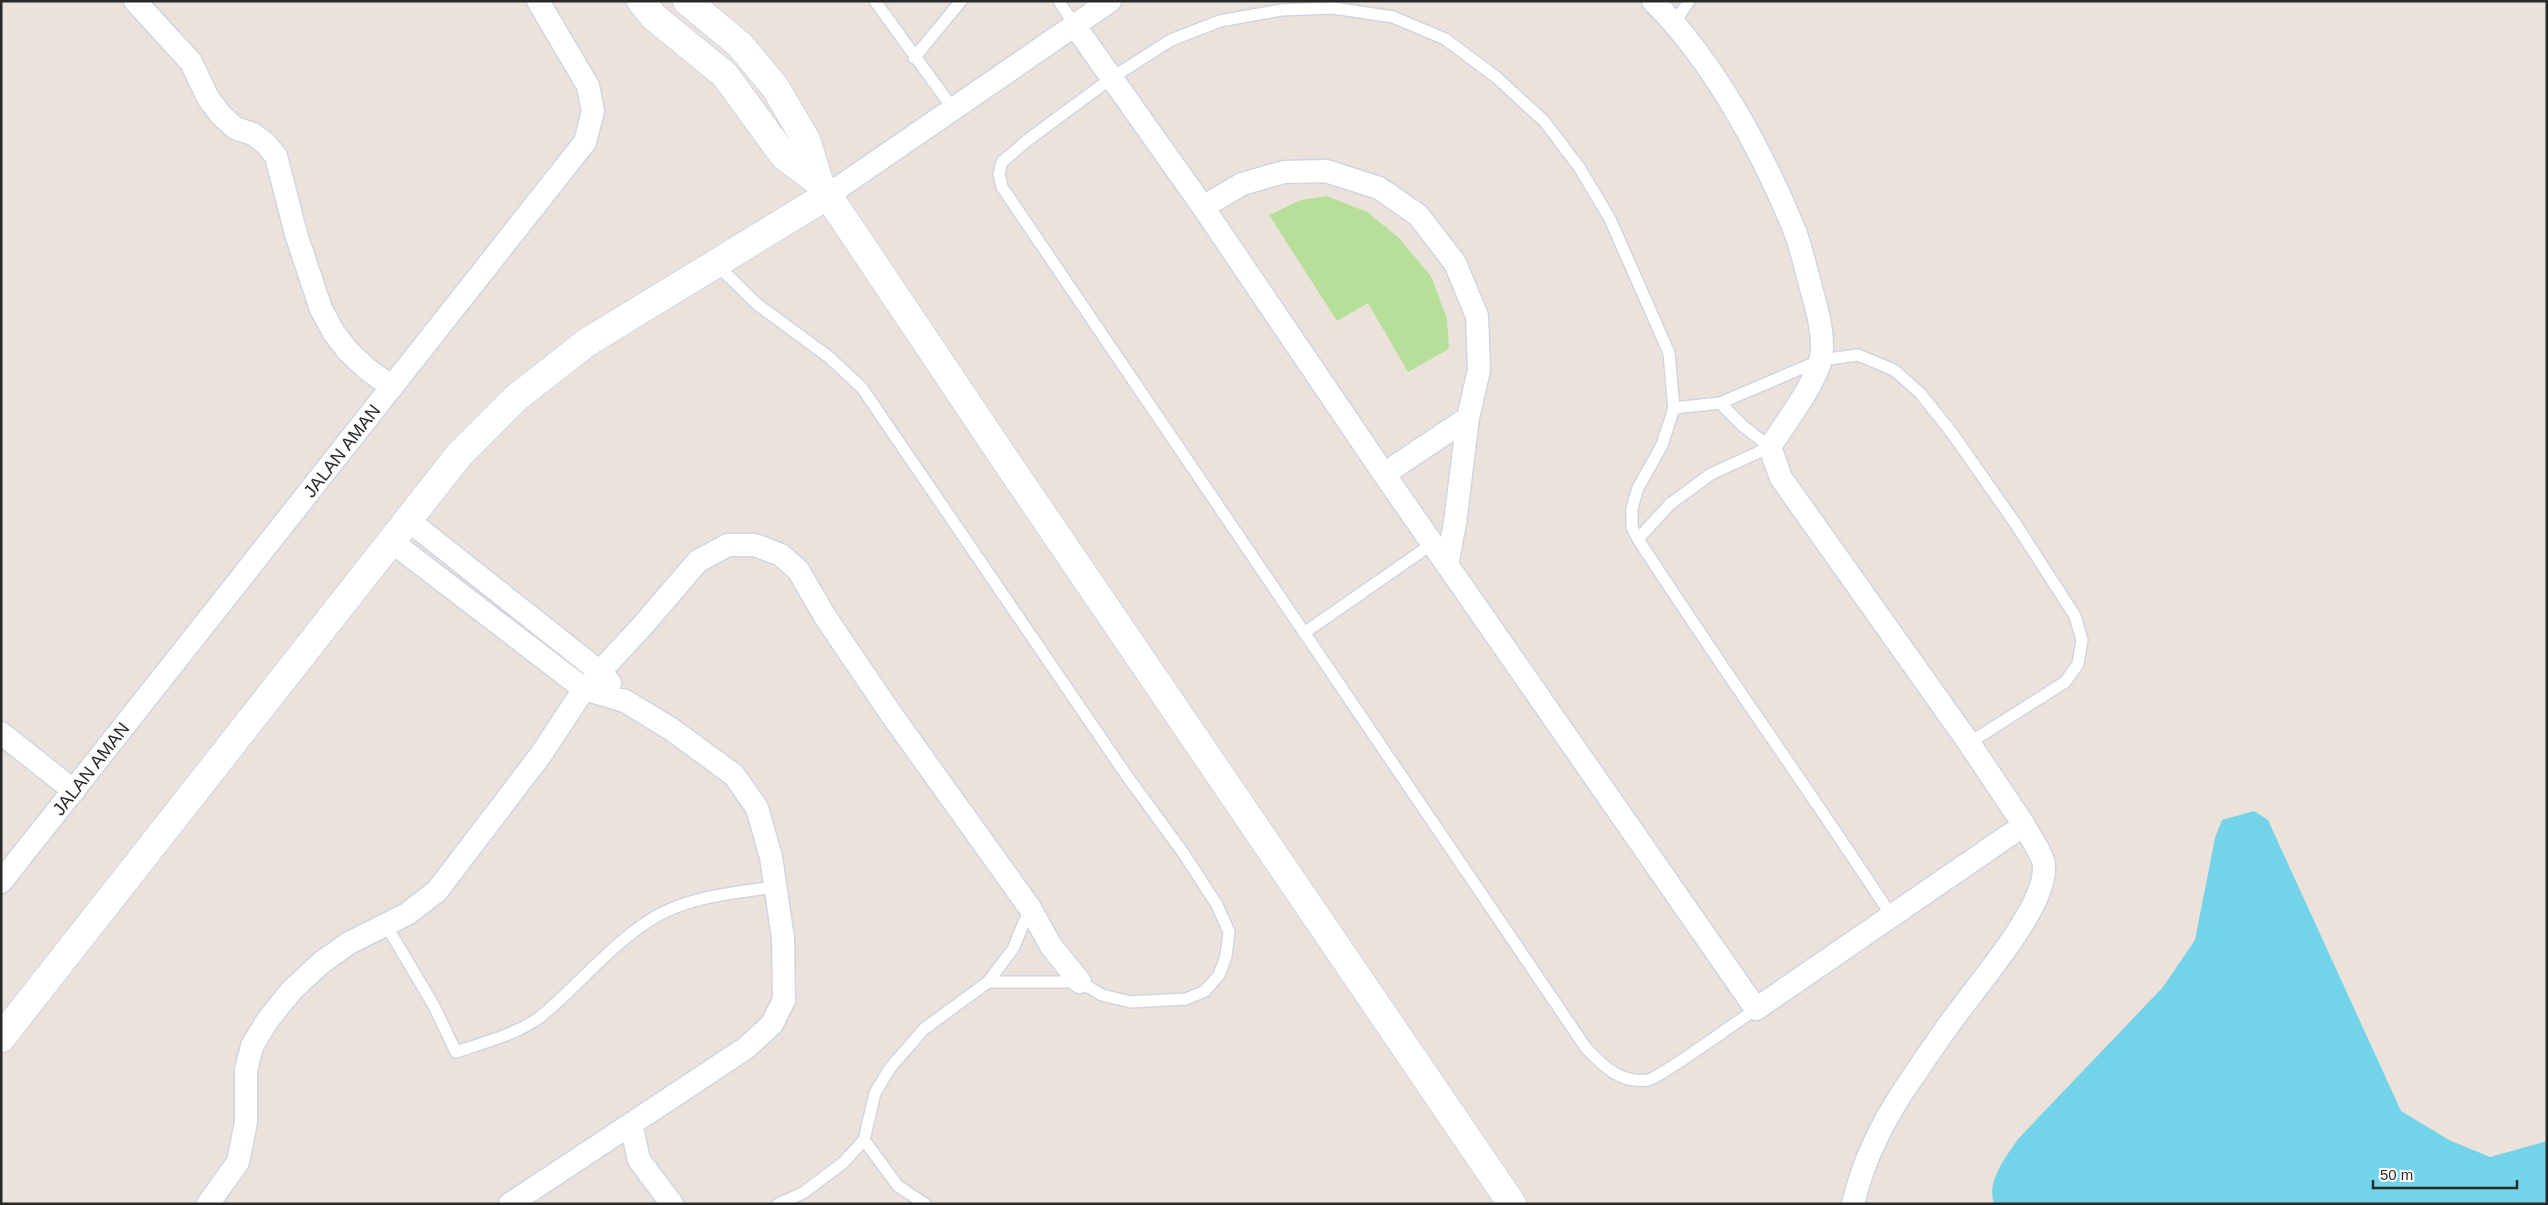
<svg xmlns="http://www.w3.org/2000/svg" width="2548" height="1205" viewBox="0 0 2548 1205" font-family="Helvetica,sans-serif">
<rect width="100%" height="100%" fill="#ebe3db"/>
<!-- green -->
<path fill="#b7df9a" d="M1327 196 1367 212 1398 237 1431 276 1447 319 1449 349 1408 372 1368 303 1337 321 1269 215 1301 200Z"/>
<!-- water -->
<path fill="#72d3e9" d="M2254 811 2268 820 2401 1111 2449 1140 2490 1157 2547 1141V1204H1994C1986 1181 2006 1157 2018 1139L2163 987 2195 940 2215 838 2222 820Z"/>
<g fill="none" stroke-linecap="round" stroke-linejoin="round">
<defs>
<path id="service" d="M875 1 954 110
M1059 1 1075 26
M1675 22 1689 1
M914 58 961 1
M716 264 758 305 829 357 862 388 1127 776 1184 854 1217 905 1229 932 1226 956 1219 975 1205 991 1186 999 1131 1002 1102 995 1080 982H988
M1674 408 1720 403 1821 360 1858 355 1894 370 1920 393 1952 433 2015 523 2075 616 2082 640 2078 664 2065 682 1969 743
M1638 539 1670 504 1711 474 1770 447 1743 426 1720 403
M1304 633 1432 544
M386 925 434 1006 456 1052C482 1043 518 1034 540 1017 577 987 614 941 655 917 691 896 734 893 775 887
M1756 1009C1741 1019 1658 1079 1648 1080 1621 1084 1603 1066 1586 1048L1002 187 999 174 1002 162 1029 139 1113 77 1171 40 1220 21 1281 10 1333 8 1393 17 1445 39 1496 77 1544 121 1579 167 1610 219 1669 353 1674 408 1662 445 1638 488 1632 508V527L1638 539C1720 666 1808 788 1891 915
M864 1140 898 1186 925 1204
M778 1204 803 1193 843 1163 864 1140 875 1093 890 1068 924 1029 988 982 1013 949 1030 908"/>
<path id="minor" d="M135 1 191 62 208 98 221 115 235 128 253 134 265 143 276 156 296 234 321 309 334 333 348 351 367 369 392 387
M1075 26 1203 207 1384 474 1756 1009 2024 825 1969 743 1781 478 1770 447C1784 425 1816 383 1821 358 1825 333 1816 307 1810 284 1805 266 1801 246 1794 229 1762 151 1713 60 1653 1
M828 195 1110 1
M1203 207 1242 184 1284 172 1326 171 1379 188 1418 215 1455 263 1477 316 1479 370 1468 418 1455 523 1447 565
M1384 474 1468 418
M408 520 600 672 610 683
M391 541 584 689 625 701 671 729 734 775 757 808 771 857 783 938 784 1000 772 1024 746 1048 510 1204
M1 733 74 791
M1 882 585 142 593 111 588 86 538 1
M631 1124 639 1160 672 1204
M208 1204 238 1162 246 1122V1070L252 1046 267 1021 292 990 321 963 349 943 407 914 437 891 542 753 584 689 644 624 698 561 728 545H755L781 555 798 570 826 618 891 714 1030 908 1051 946 1080 982
M1853 1204C1863 1162 1880 1126 1904 1090 1921 1065 1938 1039 1956 1015 1980 982 2047 905 2044 866 2044 856 2028 834 2024 825"/>
<path id="tertiary" d="M641 1 654 17 725 75 784 156 819 182
M687 1 740 45 775 87 806 140 819 182 1002 455 1512 1204
M1 1038 459 455 516 398 586 343 828 195"/>
</defs>
<!-- service casing -->
<use href="#service" stroke="#d1d5e1" stroke-width="14"/>
<!-- minor casing -->
<use href="#minor" stroke="#d1d5e1" stroke-width="25"/>
<!-- tertiary casing -->
<use href="#tertiary" stroke="#d1d5e1" stroke-width="30"/>
<!-- service -->
<use href="#service" stroke="#fff" stroke-width="11"/>
<!-- minor -->
<use href="#minor" stroke="#fff" stroke-width="22"/>
<!-- tertiary -->
<use href="#tertiary" stroke="#fff" stroke-width="28"/>
</g>
<g text-anchor="middle" dominant-baseline="central" stroke-width="4" stroke-linejoin="round" paint-order="stroke">
<!-- street labels -->
<g font-size="18" fill="#292929" stroke="#fff">
<text transform="translate(342 451) rotate(-52)">JALAN AMAN</text>
<text transform="translate(91 769) rotate(-52)">JALAN AMAN</text>
</g>
</g>
<!-- border -->
<rect width="2548" height="1205" fill="none" stroke="#292929" stroke-width="5"/>
<!-- scale -->
<path d="M2373 1180v8h144v-8" fill="none" stroke="#292929" stroke-width="2.5"/>
<text x="2380" y="1180" font-size="15" fill="#292929" stroke="#ffffff" stroke-width="4" paint-order="stroke">50 m</text>
</svg>
